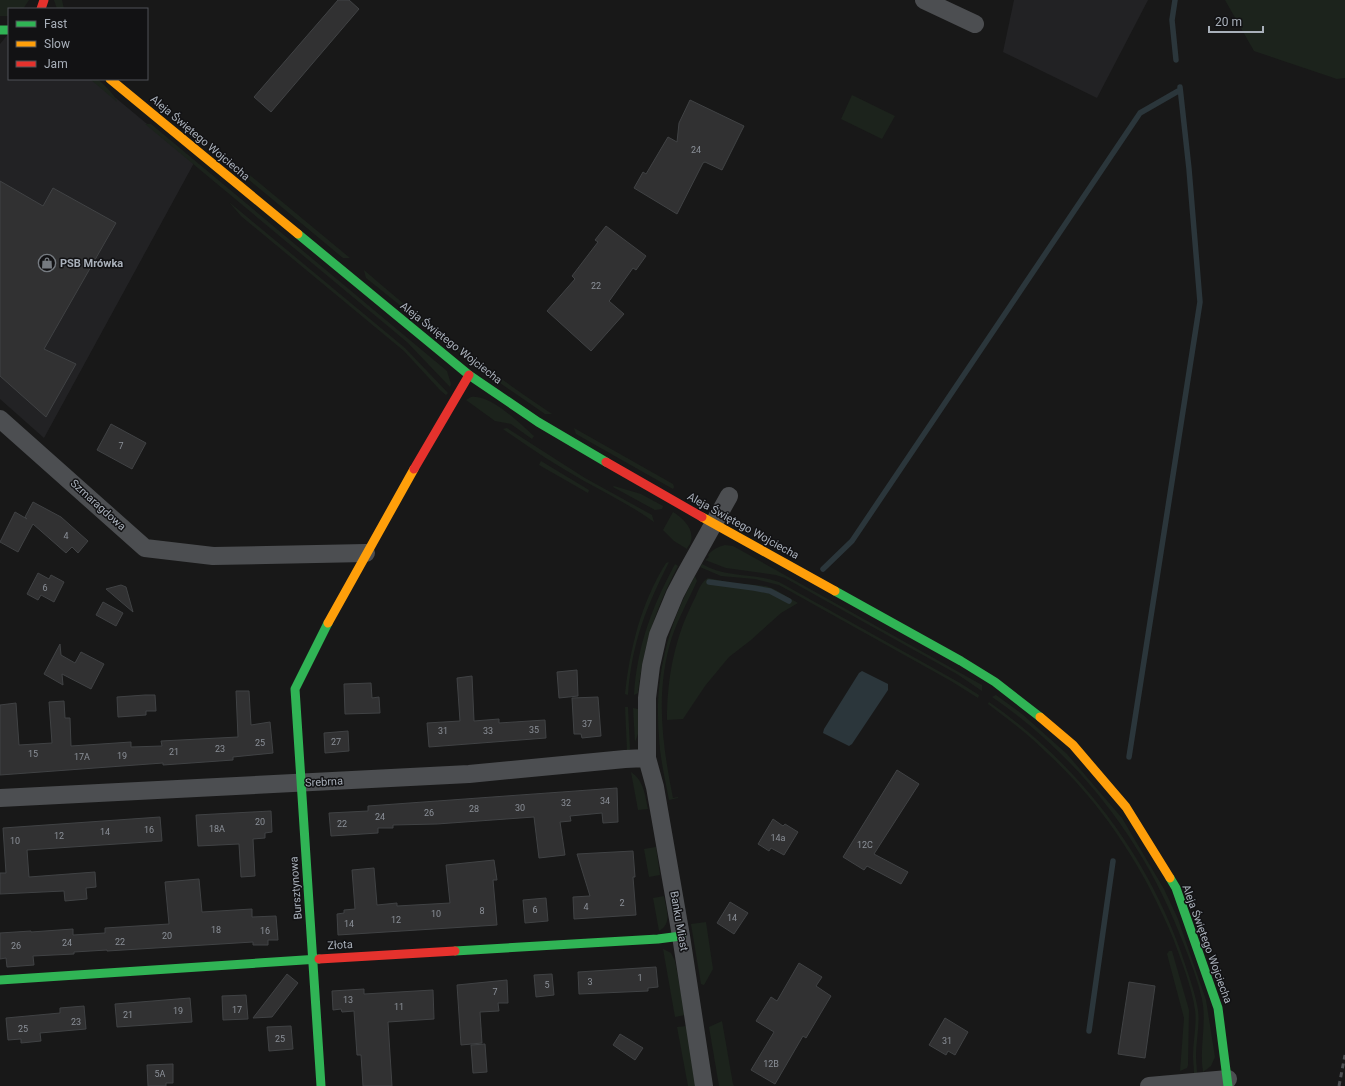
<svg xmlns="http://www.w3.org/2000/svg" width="1345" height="1086" viewBox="0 0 1345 1086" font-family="Roboto,sans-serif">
<rect width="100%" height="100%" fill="#181818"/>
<!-- built -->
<path fill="#222224" d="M1014 0H1148L1097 98 1003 52Z
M9 33V79H93L194 163 44 438 0 399V44Z"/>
<!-- green -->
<path fill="#1c231c" d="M0 0H29L23 9H9V16H0Z
M54 0H62L64 9H57Z
M1225 0H1345V78L1337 79 1254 51Z
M90 79C91 79 96 79 97 79 102 82 116 96 117 102Z
M852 95 895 116 882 139 841 119Z
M145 124H151L447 371 451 384 450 387 407 342Z
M211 143 350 258H343L236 169Z
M229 202 405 348 448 393 446 395 440 390 404 351 241 216Z
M364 270C424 322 486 370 552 414H545L500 383 457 351 366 278Z
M471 397C491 394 520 424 534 436L532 439 511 424 495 421 466 400Z
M507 428 585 478 652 515 654 522C632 506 608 494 584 481 556 465 529 448 503 429Z
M574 428 673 484 674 487 673 489 576 434Z
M541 461 589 490 588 493 539 465Z
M614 486 641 494 663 506 662 509 655 510 613 487Z
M673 512C683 518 696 530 690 544 689 546 687 547 687 549L674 541 663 530Z
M725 545 733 546 982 685V691L957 674 785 578 776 575 726 568 705 560 709 557 708 555C713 549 718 547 725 545Z
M669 562C646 608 632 642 628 695L625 694C630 648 641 603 666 563Z
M675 564 678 566C655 610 644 644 638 693L634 695C637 646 652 607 675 564Z
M702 564C726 578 754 573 779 582L960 683 979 695 978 698 951 681 779 585 755 579 721 576 700 567Z
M695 576 697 581C689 599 679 617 672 637 655 691 662 743 673 798L678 797V798L669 800C665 779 660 758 659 737 654 680 667 626 695 576Z
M708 578 733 583 766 586 774 589 798 603 781 613 751 640 729 657 705 686 683 719 667 720C667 677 675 636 695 598 698 591 701 582 708 578Z
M996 695 1022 714 1067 754 1122 818 1164 889 1178 919 1206 1000 1215 1057 1211 1066 1203 1072C1199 1048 1207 1024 1202 999 1198 981 1191 963 1184 945 1147 845 1080 757 992 697Z
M989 702C1077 763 1145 851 1181 952 1187 971 1195 991 1198 1010 1200 1025 1196 1041 1196 1056 1196 1062 1197 1068 1197 1074H1194C1194 1068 1193 1062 1193 1056 1193 1041 1197 1025 1195 1010 1192 987 1181 960 1173 938 1144 868 1102 803 1046 752 1028 734 1008 719 988 704Z
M625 707H628L630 749 627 751Z
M633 708 638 709V734L635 742Z
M631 772C644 781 645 795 648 809L638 810Z
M656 847 660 875 649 877 644 849Z
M664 896C666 910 673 923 659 931L653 898Z
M706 922 713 969 704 985 701 984 691 924Z
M663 949 671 953 675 961 685 1015 675 1017Z
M1169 951H1172L1189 1010 1188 1065 1187 1068 1180 1071 1184 1018 1167 954Z
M722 1021 733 1084 734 1086H719L709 1027Z
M687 1026 698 1086H688L677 1027Z"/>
<!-- water -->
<path fill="#2b363b" d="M862 671 888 684V690L852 744 849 746 823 733 824 729 859 673Z"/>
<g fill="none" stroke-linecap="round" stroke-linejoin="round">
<!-- stream -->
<path stroke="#2b363b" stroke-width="5.5" d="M1175 0 1172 20 1176 60
M823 569 852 541 1140 113 1180 90
M709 582 754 588 770 591 789 601
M1129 757 1200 302 1189 169 1180 87
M1089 1031 1113 861"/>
</g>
<!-- building -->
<path fill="#313132" stroke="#404244" d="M338 0H349L359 9 271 112 254 97Z
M690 100 744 126 722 170 705 162 703 163 677 214 634 188 643 172 646 174 668 137 677 142 679 123Z
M0 181 43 206 53 188 116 223 44 349 76 364 46 417 0 376Z
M606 226 646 256 636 270 633 268 610 300 609 301 624 314 591 351 547 311 575 279 572 276 598 242 595 240Z
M111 424 146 443 132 469 97 450Z
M33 502 61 517 88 541 78 553 72 547 66 553 33 524 18 552 0 542 15 512 27 519 25 517Z
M38 573 49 579 51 575 64 582 54 602 41 595 38 600 27 594Z
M121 585 126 587 133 612 106 589Z
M103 602 123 613 116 626 96 615Z
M60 644 61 655 75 663 81 652 104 664 91 689 62 674 63 685 44 674Z
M577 670 578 696 559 698 557 672Z
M472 676 474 721 499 719V723L545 720 546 738 429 747 427 723 460 721 457 678Z
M371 683 372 698 379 697 380 713 345 714 344 684Z
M236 691H249L251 725 270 722 273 753 233 757V760L163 765V763L0 775V705L16 703 19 745 52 743 49 702 64 701 65 718H70L71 746 131 742V747L162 746 161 741 238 737Z
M145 695H155L156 711H146V715L118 717 117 697Z
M598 697 601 736 582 738 581 734H574L572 698Z
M348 731 349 751 325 753 324 733Z
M897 770 919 784 874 854 908 872 901 884 867 866 864 870 843 857Z
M617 788 618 822 603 823 602 813 570 816 571 821 560 822 565 855 539 858 534 817 437 824 393 825V828H378V833L331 836 329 813 368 811V806Z
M271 811 272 832 265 833V838L253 839 255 876 241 877 239 844 198 846 196 815Z
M160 817 162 841 27 850 29 877 95 872 96 887 86 888 87 899 65 901 64 891 0 894V873H6L3 828Z
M773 819 783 826 785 824 798 832 784 855 771 848 769 851 758 844Z
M633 851 635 877H633L636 915 574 919 573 897 590 896 577 854Z
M494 860 497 880H493L497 925 338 935 337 914 344 913V910L355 909 352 870 374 868 377 905 397 903V906L450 903 446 865Z
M199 879 202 912 252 909V917L276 916 278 940H268V945H253V942L107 951V950L74 952V954L33 956 34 965 7 967 6 958 0 959V933L31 931V932L73 929V935L105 933V928L169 924 165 882Z
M546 898 548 921 525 923 523 900Z
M730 902 748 913 734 934 717 923Z
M799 963 822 977 816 986 831 996 806 1038 803 1036 775 1084 751 1070 774 1032 756 1021 771 997 777 1001Z
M656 967 658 987 648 988V991L579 994 578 972Z
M287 974 298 983 272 1017 253 1018Z
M552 974 554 995 536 997 534 975Z
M507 980 508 1003H498L499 1011 480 1012 482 1043 461 1045 457 985Z
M1129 982 1155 986 1145 1058 1118 1054Z
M364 989V994L433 990 434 1019 388 1022 392 1086H363L361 1055H357L354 1011 342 1012 341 1009 333 1010 332 991Z
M246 995 248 1019 223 1020 222 996Z
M190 998 192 1022 117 1027 115 1004Z
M84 1006 86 1029 40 1033 41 1041 21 1043V1039L8 1040 6 1018 60 1013V1008Z
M945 1018 968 1032 955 1055 948 1051 946 1055 929 1045Z
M291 1026 293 1049 269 1051 267 1027Z
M620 1034 643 1048 635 1060 613 1045Z
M485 1044 487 1072 473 1073 471 1045Z
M173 1064V1083H166V1086H148L147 1065Z"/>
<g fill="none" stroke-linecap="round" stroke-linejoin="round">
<!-- street -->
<path stroke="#4c4e51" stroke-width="18" d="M924 0 975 24
M0 419 145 548 213 556 366 553
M0 798 469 774 625 759 647 758
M704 1086 681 936 655 787 647 758V698L651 666 658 635 675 594 685 575 729 496
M1149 1086 1228 1079"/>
<!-- fast -->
<path stroke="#30b455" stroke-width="9" d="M0 30H9
M298 234 469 375 538 422 606 462
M835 591 961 661 995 682 1040 717
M1170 878 1176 888 1218 1008 1228 1086
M455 951 658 939 681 936
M0 980 319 959
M321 1086 295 689 328 623"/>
<!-- slow -->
<path stroke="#ff9f0a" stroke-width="9" d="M110 79 298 234
M702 517 835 591
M328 623 414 469
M1040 717 1073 745 1126 807 1170 878"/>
<!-- jam -->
<path stroke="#e5322d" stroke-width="9" d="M41 9 44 0
M606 462 702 517
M414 469 469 375
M319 959 455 951"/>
<!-- rail -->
<path stroke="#4c4e51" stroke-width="3" stroke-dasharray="5 4" stroke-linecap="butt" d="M1339 1086 1345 1055"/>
</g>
<!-- icons -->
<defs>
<symbol id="shop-ring" viewBox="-11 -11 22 22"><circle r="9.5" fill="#121214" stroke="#767b81" stroke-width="1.5"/><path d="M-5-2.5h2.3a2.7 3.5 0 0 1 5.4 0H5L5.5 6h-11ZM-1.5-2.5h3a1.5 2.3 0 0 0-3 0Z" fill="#767b81"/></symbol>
</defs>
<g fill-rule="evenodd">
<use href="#shop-ring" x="37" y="253" width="20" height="20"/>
</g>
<g text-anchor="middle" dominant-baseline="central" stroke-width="3" stroke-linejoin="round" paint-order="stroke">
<!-- number labels -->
<g font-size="9" fill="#8b9098">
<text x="696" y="150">24</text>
<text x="596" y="286">22</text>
<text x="121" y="446">7</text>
<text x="66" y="536">4</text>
<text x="45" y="588">6</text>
<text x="587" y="724">37</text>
<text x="534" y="730">35</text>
<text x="443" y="731">31</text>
<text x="488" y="731">33</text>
<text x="336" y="742">27</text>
<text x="260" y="743">25</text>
<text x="220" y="749">23</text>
<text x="174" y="752">21</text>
<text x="33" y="754">15</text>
<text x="122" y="756">19</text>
<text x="82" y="757">17A</text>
<text x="605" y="801">34</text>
<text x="566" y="803">32</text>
<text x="520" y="808">30</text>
<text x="474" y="809">28</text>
<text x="429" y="813">26</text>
<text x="380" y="817">24</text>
<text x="260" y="822">20</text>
<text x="342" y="824">22</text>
<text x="217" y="829">18A</text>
<text x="149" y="830">16</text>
<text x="105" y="832">14</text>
<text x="59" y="836">12</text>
<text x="778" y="838">14a</text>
<text x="15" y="841">10</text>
<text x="865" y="845">12C</text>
<text x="622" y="903">2</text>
<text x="586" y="907">4</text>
<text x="535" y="910">6</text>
<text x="482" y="911">8</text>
<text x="436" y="914">10</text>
<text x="732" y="918">14</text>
<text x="396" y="920">12</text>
<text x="349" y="924">14</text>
<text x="216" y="930">18</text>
<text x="265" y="931">16</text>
<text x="167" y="936">20</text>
<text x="120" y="942">22</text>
<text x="67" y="943">24</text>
<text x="16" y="946">26</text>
<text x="640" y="978">1</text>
<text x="590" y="982">3</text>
<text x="547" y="985">5</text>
<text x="495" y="992">7</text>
<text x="348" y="1000">13</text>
<text x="399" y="1007">11</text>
<text x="237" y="1010">17</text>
<text x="178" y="1011">19</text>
<text x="128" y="1015">21</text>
<text x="76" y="1022">23</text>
<text x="23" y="1029">25</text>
<text x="280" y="1039">25</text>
<text x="947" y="1041">31</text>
<text x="771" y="1064">12B</text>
<text x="160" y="1074">5A</text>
</g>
<!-- street labels -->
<g font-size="11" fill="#a9b0ba" stroke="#121214">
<text transform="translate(200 138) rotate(40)">Aleja Świętego Wojciecha</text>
<text transform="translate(451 343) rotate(38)">Aleja Świętego Wojciecha</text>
<text transform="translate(98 505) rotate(42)">Szmaragdowa</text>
<text transform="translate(743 526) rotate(29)">Aleja Świętego Wojciecha</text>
<text transform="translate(324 782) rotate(-3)">Srebrna</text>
<text transform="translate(296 888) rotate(-94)">Bursztynowa</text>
<text transform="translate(679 921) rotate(80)">Banku Miast</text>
<text transform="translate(1207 944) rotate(70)">Aleja Świętego Wojciecha</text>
<text transform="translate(340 945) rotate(-3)">Złota</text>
</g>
<!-- poi labels -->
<g font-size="11" font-weight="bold" fill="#a9b0ba" stroke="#121214" text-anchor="start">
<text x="60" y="263">PSB Mrówka</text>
</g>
</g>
<!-- legend -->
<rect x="8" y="8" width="140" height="72" fill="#121214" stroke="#4e5156"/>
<rect x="16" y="21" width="20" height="6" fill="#30b455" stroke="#4e5156"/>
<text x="44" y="28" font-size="12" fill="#a9b0ba">Fast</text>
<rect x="16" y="41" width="20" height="6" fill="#ff9f0a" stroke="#4e5156"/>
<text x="44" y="48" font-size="12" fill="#a9b0ba">Slow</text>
<rect x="16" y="61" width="20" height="6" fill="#e5322d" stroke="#4e5156"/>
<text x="44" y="68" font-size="12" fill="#a9b0ba">Jam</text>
<!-- scale -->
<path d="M1209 26v6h54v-6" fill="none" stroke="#a9b0ba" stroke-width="2"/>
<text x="1215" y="26" font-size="12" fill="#a9b0ba" stroke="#121214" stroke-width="3" paint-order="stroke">20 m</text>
</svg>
